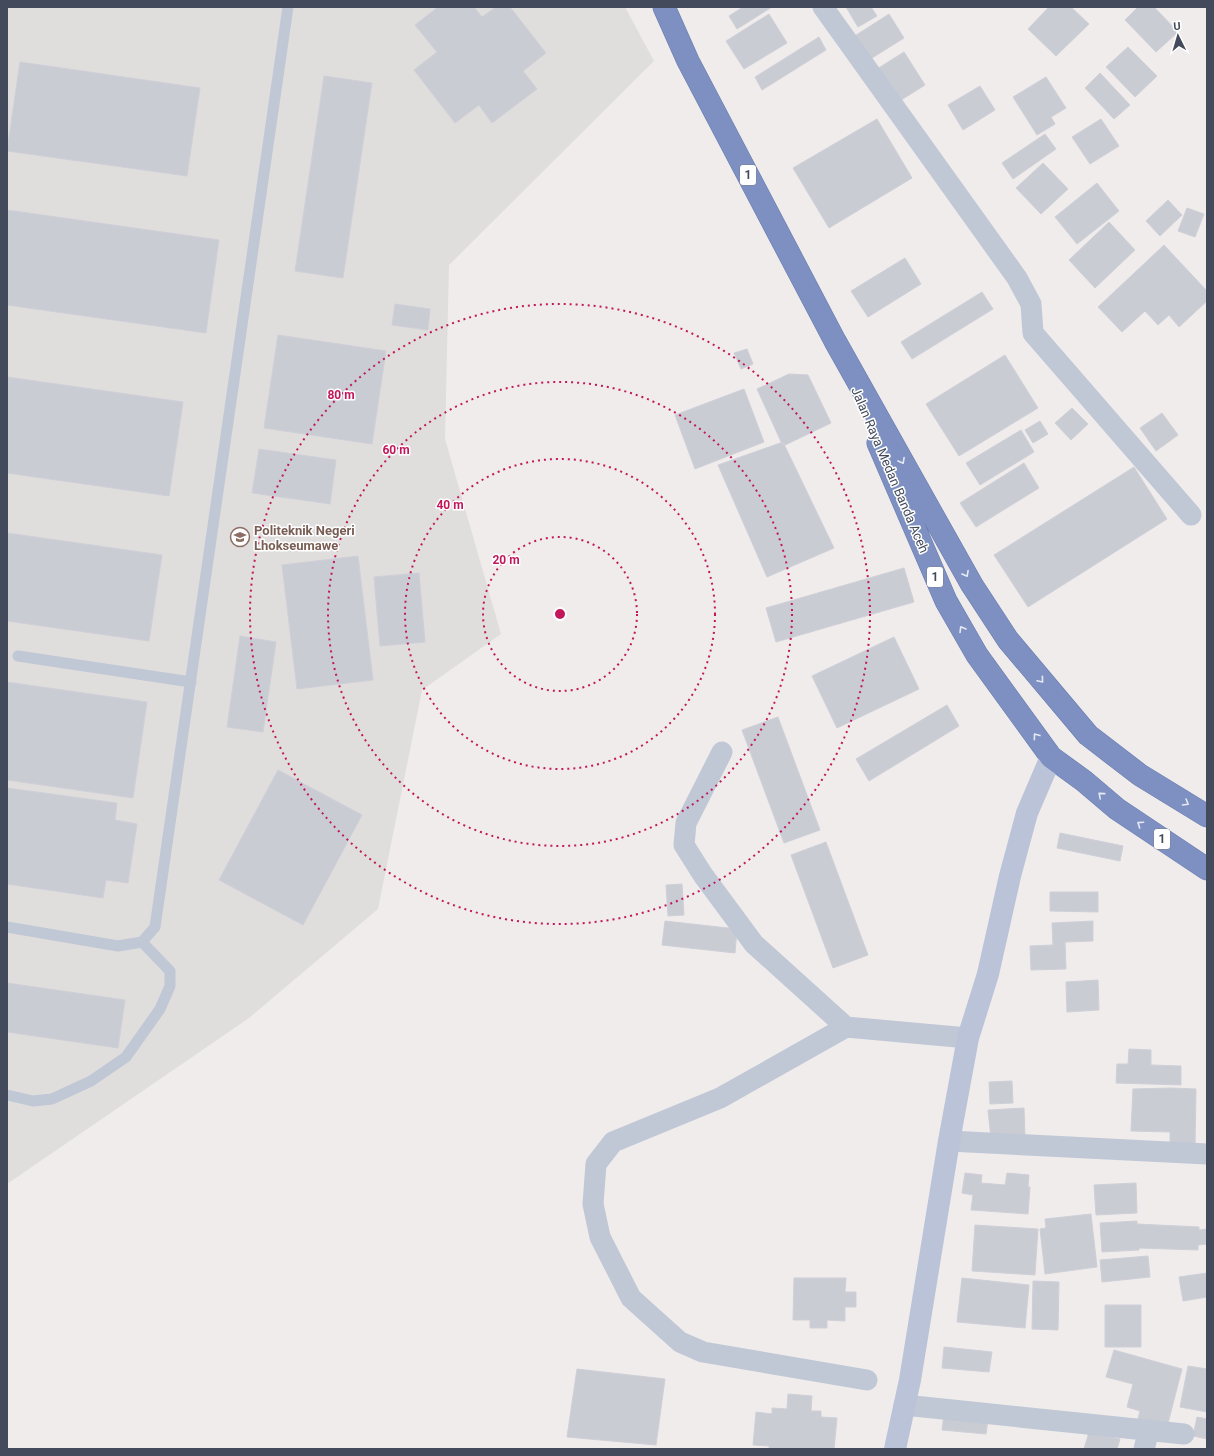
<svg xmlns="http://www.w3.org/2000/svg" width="1214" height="1456" viewBox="0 0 1214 1456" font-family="Roboto,sans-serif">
<rect width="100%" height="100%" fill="#efeceb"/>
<!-- education -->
<path fill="#e0dddd" d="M7 7H625L654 61 449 265 445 439 501 634 422 690 378 909 249 1018 7 1184Z"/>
<!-- building -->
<path fill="#caccd4" stroke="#cfcfd8" d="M438 7H474L482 17 496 7H510L546 53 523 71 537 89 492 123 479 105 455 123 414 70 437 52 415 25Z
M743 7H772L737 29 729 16Z
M846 7H871L877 16 858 27Z
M1049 7H1071L1089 24 1056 56 1028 29Z
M1138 7H1154L1178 32 1156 52 1125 20Z
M769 14 787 43 744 69 726 41Z
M889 14 904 38 864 63 850 39Z
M819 37 826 50 762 90 755 77Z
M1128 47 1157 76 1135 97 1106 67Z
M904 52 925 85 898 102 877 69Z
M20 62 200 88 187 176 7 151Z
M1100 73 1130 105 1114 119 1085 88Z
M324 76 372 83 343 278 295 271Z
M1046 77 1066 108 1051 117 1055 124 1037 135 1013 97Z
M980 86 995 110 963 130 948 105Z
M877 119 912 178 829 228 793 168Z
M1101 119 1119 146 1090 164 1072 137Z
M1045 134 1056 149 1013 179 1002 163Z
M1043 163 1068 189 1041 214 1016 188Z
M1097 183 1119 211 1077 244 1055 217Z
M1168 200 1182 215 1160 236 1146 221Z
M1187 208 1204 214 1195 237 1178 231Z
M7 210 219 240 206 333 7 305Z
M1109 222 1135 250 1095 288 1069 260Z
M1164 245 1207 291V301L1179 327 1169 315 1158 325 1145 311 1122 332 1098 307Z
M905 258 921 284 868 317 851 291Z
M982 292 993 309 912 359 901 342Z
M395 304 430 309 428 330 392 325Z
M278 335 386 351 372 444 264 428Z
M747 349 753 364 741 369 734 353Z
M1005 355 1038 408 959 456 926 404Z
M789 374 808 375 831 423 783 446 757 389Z
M7 377 183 402 169 496 7 473Z
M744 389 764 442 695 469 675 415Z
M1072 408 1088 424 1071 440 1055 423Z
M1162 413 1178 435 1156 451 1140 428Z
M1040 421 1048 434 1033 443 1025 430Z
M1021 430 1034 452 980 485 966 463Z
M783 442 834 548 767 577 718 465Z
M259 449 336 460 330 504 252 493Z
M1024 463 1039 488 976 527 960 503Z
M1134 467 1167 519 1028 607 994 555Z
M7 533 162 555 149 641 7 621Z
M358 556 373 680 297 689 282 565Z
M904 568 914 602 776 642 766 608Z
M419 573 425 642 380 646 374 577Z
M240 636 276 642 263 732 227 727Z
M894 637 919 689 837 728 812 676Z
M7 682 147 702 133 798 7 780Z
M947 705 959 726 869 781 856 759Z
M778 717 820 830 784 843 742 730Z
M278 770 362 815 303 925 219 880Z
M7 788 117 803 115 820 137 824 128 883 106 880 103 898 7 884Z
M1060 833 1123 846 1120 861 1057 848Z
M826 842 868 955 833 968 791 855Z
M682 884 684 915 668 916 666 885Z
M1050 892H1098V912L1050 911Z
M665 921 737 929 735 953 662 945Z
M1093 921V941L1065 942 1066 969 1031 970 1030 946 1053 945 1052 923Z
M1098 980 1099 1010 1067 1012 1066 982Z
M7 983 125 1000 118 1048 7 1032Z
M1129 1049 1151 1050V1065L1181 1066V1085L1116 1083 1117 1064H1128Z
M1012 1081 1013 1103 990 1104 989 1082Z
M1171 1088 1196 1089 1195 1149H1170V1132L1131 1131 1133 1089Z
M1024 1108 1025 1137 991 1139 988 1110Z
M965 1173 982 1175 981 1183 1005 1185 1007 1173 1029 1175 1028 1187H1030L1028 1214 971 1210 973 1195 962 1193Z
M1136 1183 1137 1213 1096 1215 1094 1185Z
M1091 1214 1097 1267 1045 1274 1040 1229 1046 1228 1045 1219Z
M1137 1221V1224L1199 1227V1230L1207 1229V1244L1198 1245V1250L1139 1248V1250L1102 1252 1100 1223Z
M975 1225 1038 1229 1035 1275 972 1271Z
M1148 1256 1150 1277 1102 1282 1100 1260Z
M1207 1273V1297L1183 1301 1179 1277Z
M794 1278H846L845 1292H856V1307H845V1321L827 1320V1328H810V1320H793Z
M962 1278 1029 1285 1025 1328 957 1322Z
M1033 1281 1059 1282 1058 1330 1032 1329Z
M1105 1305H1141V1347H1105Z
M944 1347 992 1352 989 1372 942 1368Z
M1114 1350 1182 1369 1166 1431 1137 1423 1140 1411 1127 1407 1133 1384 1106 1377Z
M1188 1366 1207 1369V1412L1180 1407Z
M577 1369 665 1379 656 1445 567 1437Z
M788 1394 812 1396 811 1411H821V1417L837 1418 834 1449H769V1446L753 1445 756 1412 772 1414V1408L787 1409Z
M944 1414 988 1419 986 1434 942 1430Z
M1197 1417 1207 1419V1439L1193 1436Z
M1089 1432 1120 1439 1117 1449H1084Z"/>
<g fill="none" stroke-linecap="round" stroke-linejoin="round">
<defs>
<path id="highway" d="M664 7 688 61 835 341 972 585 1008 640 1088 735 1140 775 1207 816
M878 443 946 601 977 655 1051 757 1084 781 1117 809 1207 869"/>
</defs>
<!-- highway casing -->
<use href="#highway" stroke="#687aad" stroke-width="23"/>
<!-- lane -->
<path stroke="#c0c7d5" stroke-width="11" d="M18 656 191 682
M7 927 118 946 142 942 155 927 288 7
M7 1095 33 1101 52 1099 91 1081 126 1057 160 1009 170 986V971L142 942"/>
<!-- street -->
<path stroke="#c0c7d5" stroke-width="21" d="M823 7 1017 278 1031 304 1033 333 1191 515
M722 752 686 823 684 845 703 875 754 944 846 1027
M949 1141 1207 1154
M867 1380 703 1352 680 1342 631 1298 600 1237 593 1204 596 1164 613 1142 720 1098 846 1027 968 1038
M904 1405 1184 1434
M1144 1449 1149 1430"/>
<!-- secondary -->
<path stroke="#bbc3d8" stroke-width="22" d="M895 1449 910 1380 949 1141 968 1038 988 974 1010 876 1027 813 1051 757"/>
<!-- highway -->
<use href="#highway" stroke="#7d90c1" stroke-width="22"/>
</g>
<!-- one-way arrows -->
<defs><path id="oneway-chevron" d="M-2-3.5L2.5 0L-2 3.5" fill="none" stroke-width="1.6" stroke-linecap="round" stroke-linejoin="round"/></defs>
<g stroke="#e5e9f3">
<use href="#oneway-chevron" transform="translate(902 461) rotate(61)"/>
<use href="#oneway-chevron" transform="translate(966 574) rotate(61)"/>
<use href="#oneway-chevron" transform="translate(962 629) rotate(-121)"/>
<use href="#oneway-chevron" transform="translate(1041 680) rotate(50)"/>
<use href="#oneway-chevron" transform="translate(1036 736) rotate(-126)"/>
<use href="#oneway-chevron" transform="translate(1101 795) rotate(-139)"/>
<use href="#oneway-chevron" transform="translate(1186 803) rotate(31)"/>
<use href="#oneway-chevron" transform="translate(1140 824) rotate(-146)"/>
</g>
<!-- distance rings -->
<g fill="none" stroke="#c2185b" stroke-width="2" stroke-dasharray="2 4">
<circle cx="560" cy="614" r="77"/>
<circle cx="560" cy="614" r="155"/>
<circle cx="560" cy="614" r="232"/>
<circle cx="560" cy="614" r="310"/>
</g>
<!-- icons -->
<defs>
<symbol id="university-ring" viewBox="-11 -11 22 22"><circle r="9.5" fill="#fff" stroke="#8d6e63" stroke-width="1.5"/><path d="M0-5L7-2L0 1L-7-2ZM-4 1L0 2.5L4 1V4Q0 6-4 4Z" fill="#8d6e63"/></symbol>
</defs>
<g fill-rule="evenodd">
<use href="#university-ring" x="229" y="526" width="22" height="22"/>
</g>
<g text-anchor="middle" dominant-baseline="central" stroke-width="3" stroke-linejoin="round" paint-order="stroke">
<!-- shield labels -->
<g fill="#fff" stroke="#7b808c" stroke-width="1">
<rect x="740" y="165" width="16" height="20" rx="3"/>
<rect x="927" y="567" width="16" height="20" rx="3"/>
<rect x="1154" y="829" width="16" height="20" rx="3"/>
</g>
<g font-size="12" font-weight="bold" fill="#424a5b">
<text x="748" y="175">1</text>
<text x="935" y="577">1</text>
<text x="1162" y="839">1</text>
</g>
<!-- street labels -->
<g font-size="13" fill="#424a5b" stroke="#fff">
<text transform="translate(890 470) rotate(67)">Jalan Raya Medan Banda Aceh</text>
</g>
<!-- education labels -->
<g font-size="13" font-weight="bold" fill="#785e54" stroke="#fff" text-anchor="start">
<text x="254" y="530">Politeknik Negeri<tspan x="254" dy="15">Lhokseumawe</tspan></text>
</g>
</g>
<circle cx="560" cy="614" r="6" fill="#c2185b" stroke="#fff" stroke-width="2"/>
<g font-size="12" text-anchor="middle" font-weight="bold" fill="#c2185b" stroke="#fff" stroke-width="3" stroke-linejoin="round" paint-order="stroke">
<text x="341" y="399">80 m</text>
<text x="396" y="454">60 m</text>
<text x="450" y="509">40 m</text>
<text x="506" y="564">20 m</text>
</g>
<!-- border -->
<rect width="1214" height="1456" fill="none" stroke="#424a5b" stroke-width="16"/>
<!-- north arrow -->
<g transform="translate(1178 36) rotate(355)" stroke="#ffffff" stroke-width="3" paint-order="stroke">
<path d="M0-3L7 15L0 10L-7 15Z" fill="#424a5b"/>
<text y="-6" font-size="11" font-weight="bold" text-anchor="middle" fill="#424a5b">U</text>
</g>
</svg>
